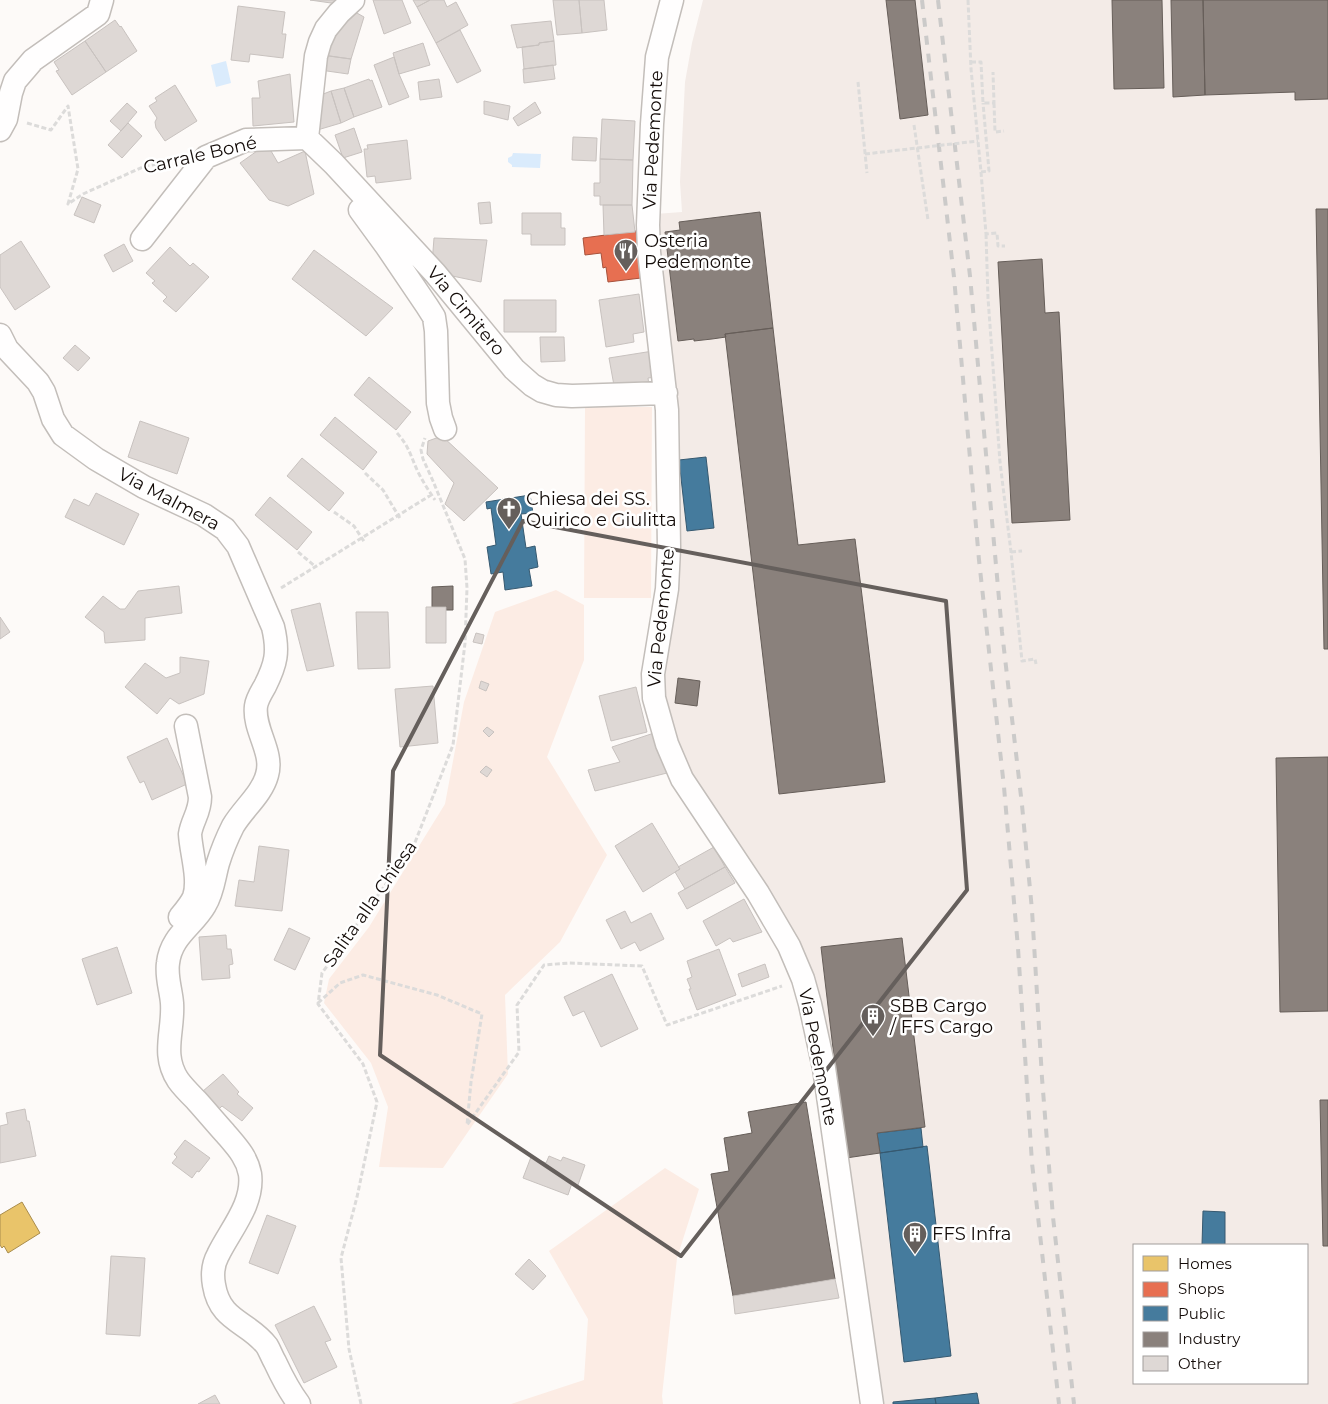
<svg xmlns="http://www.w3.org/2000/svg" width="1328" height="1404" viewBox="0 0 1328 1404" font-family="Montserrat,sans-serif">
<rect width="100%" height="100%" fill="#fdfaf8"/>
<!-- built -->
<path fill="#f3ebe7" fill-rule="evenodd" d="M703 0H1328V1404H879L821 1015 667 744 659 644 655 214 682 212 680 182 685 82 692 43ZM1134 1245H1307V1383H1134Z"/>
<!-- green -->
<path fill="#fcece4" d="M585 407H652L651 598H584Z
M556 590 584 605V660L547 757 607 855 560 942 505 995 508 1074 443 1168 379 1167 388 1107 371 1063 324 1003 329 979 369 927 445 804 464 702 495 612Z
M665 1168 699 1189 677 1258 662 1396 663 1404H511L584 1380 588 1319 549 1251Z"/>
<!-- water -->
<path fill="#daebfc" d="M226 61 231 83 216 87 211 65Z
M513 153 541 154 540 168 512 167V165L508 162V158L512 156Z"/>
<!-- homes -->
<path fill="#e9c46a" stroke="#a98c4d" d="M22 1202 40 1233 8 1253 4 1246 2 1248 0 1245V1215Z"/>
<!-- shops -->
<path fill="#e76f51" stroke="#a7513b" d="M636 231 641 278 608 282 606 267 603 268 601 253 585 255 583 238Z"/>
<!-- public -->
<path fill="#457b9d" stroke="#365970" d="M706 457 714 528 687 531 679 460Z
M530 495 533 513 521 514 526 548 535 546 538 567 529 569 532 586 505 590 503 572 491 574 487 547 496 545 491 508 487 509 486 502Z
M921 1128 923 1147 880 1153 877 1133Z
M927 1146 951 1356 904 1362 880 1153Z
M1203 1211 1225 1212V1245H1202Z
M977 1393 979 1404H936L935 1398Z
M935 1398 936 1404H893V1402Z"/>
<!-- industry -->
<path fill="#8a817c" stroke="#665e59" d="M886 0H915L928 115 900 119Z
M1112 0H1162L1164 88 1114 89Z
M1171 0H1203L1205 95 1173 97Z
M1203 0H1328V99L1295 100V92L1205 95Z
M1316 209H1328V649H1324Z
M760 212 773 328 725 334 726 337 712 339 694 341V339L678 341 665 232 680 230 679 222Z
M1042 259 1045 313 1059 312 1070 520 1012 523 998 262Z
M773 328 798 545 855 539 885 782 779 794 725 334Z
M453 586V610H446V607H432V587Z
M678 678 700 681 697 706 675 703Z
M1328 757V1011L1280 1012 1276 758Z
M902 938 925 1127 877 1133 880 1153 846 1158 821 947Z
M1320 1100H1328V1246H1323Z
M806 1102 835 1279 733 1296 711 1174 729 1171 724 1138 752 1133 748 1112Z"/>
<!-- building -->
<path fill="#ded8d5" stroke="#c8c2bf" d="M310 0H338V4Z
M373 0H402L411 23 384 34Z
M413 0H430L417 7Z
M430 0H444L447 7 456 2 468 25 436 43 417 7Z
M553 0H579L582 33 557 35Z
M579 0H604L607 30 582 33Z
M238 6 285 12 282 34H286L283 58 250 54 249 62 231 60Z
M348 8 364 17 351 59 322 55Z
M115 20 120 27 121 26 137 51 106 72 85 41Z
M551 21 554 41 539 43V45L517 48 511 25Z
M460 30 481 71 457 83 436 43Z
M85 41 106 72 72 95 56 71 59 70 54 62Z
M554 41 556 65 524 69 522 47 539 45V43Z
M423 43 430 65 399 74 393 53Z
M322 55 351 59 348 74 320 70Z
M394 57 399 74 409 97 389 105 374 65Z
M553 65 555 79 524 83 523 69Z
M290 74 294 122 253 126 252 98H260L258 81Z
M369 79 370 81 372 80 382 107 354 117 344 88Z
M439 79 442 97 420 100 418 82Z
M175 85 197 121 165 141 156 128 155 122 157 118 149 106 157 101 155 98Z
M344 88 354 117 341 123 331 91Z
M331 91 341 123 314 131 313 98Z
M484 101 510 106 508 120 484 114Z
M535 102 541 113 518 126 513 118Z
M127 103 137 112 121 131 110 121Z
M602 119 635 121 633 160 600 159Z
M128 123 142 136 122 158 108 145Z
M354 128 362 152 343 158 335 135Z
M573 137 597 138 596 161 572 160Z
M407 140 411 179 376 183 375 176 367 177 364 149H368L367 145Z
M267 144 278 163 305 151 314 194 288 206 269 200 240 163Z
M600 159 633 160 632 205H600V196H594V183H600Z
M82 197 101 205 94 223 74 215Z
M490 202 492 223 480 224 478 203Z
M603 205H632L635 232 604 235Z
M522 213H561V228H565V245H531V234H522Z
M434 238 487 240 481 282 438 273 432 264Z
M21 241 50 287 15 310 0 287V255Z
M124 244 133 261 113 272 104 255Z
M170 247 190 266 193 263 209 277 176 312 163 301 167 297 152 283 155 281 146 273Z
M314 250 393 308 366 336 292 279Z
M639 294 644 332 633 334 634 342 606 347 599 300Z
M504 300H556V332H504Z
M540 337H564L565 361 541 362Z
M75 345 90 358 78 371 63 358Z
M653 351 657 377 648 378 649 385 615 391 609 358Z
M369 377 411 412 396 430 354 395Z
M335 417 377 452 363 470 320 435Z
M140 421 189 438 177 474 128 457Z
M442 436 498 488 464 521 445 504 454 483 427 454 428 441Z
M302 458 344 493 329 511 287 476Z
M96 493 139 514 124 545 65 517 74 499 89 506Z
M270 497 312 532 297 550 255 515Z
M179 586 182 613 145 618V640L105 643 104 632 85 617 103 596 120 609H125L138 591Z
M320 603 334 666 307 671 291 610Z
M426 607H446V643H426Z
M356 612H388L390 668 358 669Z
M0 617 10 632 0 639Z
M476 633 484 635 482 644 473 642Z
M180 657 209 661 204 694 179 704 170 698 157 714 125 687 145 663 166 678 180 673Z
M481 681 489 684 486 691 479 688Z
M433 686 438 743 400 747 395 689Z
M636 687 647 732 611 741 599 696Z
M487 727 494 732 489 737 483 731Z
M654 733 667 773 595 791 588 770 620 762 612 747Z
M167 738 187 784 152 800 144 781 140 783 127 757Z
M486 766 492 770 487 777 480 772Z
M652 823 680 869 643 892 615 846Z
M259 846 289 850 282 911 235 906 239 880 254 882Z
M714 847 725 867 685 889 675 872 680 869 678 867Z
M725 867 735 883 687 909 678 893Z
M744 899 762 932 733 942 730 938 716 946 703 921Z
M625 911 631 923 651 913 664 939 640 951 635 942 621 949 606 920Z
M289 928 310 938 295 970 274 960Z
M226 935 227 949H231L233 964 229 965 230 978 202 980 199 937Z
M117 947 132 993 97 1005 82 959Z
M719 949 736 995 697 1010 689 989H691L687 979 692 977 687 961Z
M765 964 769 977 742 987 738 974Z
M612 974 638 1029 601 1047 584 1011 573 1016 564 997Z
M223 1074 239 1092 237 1094 253 1108 242 1121 222 1106 219 1109 203 1091Z
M25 1109 27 1121H29L36 1156 0 1163V1126L8 1124 6 1113Z
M185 1140 210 1158 199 1172 197 1171 192 1178 172 1163 177 1157 174 1154Z
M549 1156 561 1161 563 1157 585 1165 578 1185 572 1183 568 1195 523 1178 531 1157 546 1163Z
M267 1215 296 1226 278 1274 249 1263Z
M111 1256 145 1258 140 1336 106 1334Z
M529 1259 546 1276 533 1290 515 1274Z
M835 1279 839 1298 735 1314 733 1296Z
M314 1306 331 1340 325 1342 337 1367 304 1383 275 1325Z
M215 1395 220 1404H198Z"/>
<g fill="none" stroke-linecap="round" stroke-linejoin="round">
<defs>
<path id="minor" d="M672 0 657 57 652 124 648 225 649 252 667 410 669 548 667 589 653 674 654 698 667 744 682 779 758 893 789 946 803 979 810 1004 824 1068 872 1404
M0 130 6 119 11 93 15 81 33 60 98 14 102 0
M307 138 334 164 435 273 514 369 532 385 542 391 556 395 572 396 666 393
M307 138 316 56 320 42 326 29 339 13 353 0
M360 210 387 247 427 306 434 317 436 331 438 403 441 418 445 429
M142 239 206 157 246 140 307 138
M0 335 7 349 38 382 44 392 53 419 63 435 96 459 144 487 204 515 225 529 238 546 273 627C279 652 276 664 265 686 261 693 257 699 256 706 253 730 274 752 267 775 262 794 243 809 233 826 227 838 222 850 218 863 214 877 213 892 205 905 193 926 171 936 168 963 166 977 171 990 172 1003 174 1031 161 1054 178 1080 183 1087 190 1094 196 1100 206 1111 215 1122 225 1133 236 1146 247 1157 250 1174 254 1204 230 1230 218 1255 213 1264 212 1274 214 1285 220 1322 248 1321 267 1346 270 1351 272 1357 275 1362 282 1377 289 1391 299 1404
M180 917C185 911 191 904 194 897 200 879 191 853 190 834 192 820 200 813 200 797L186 726"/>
</defs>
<!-- minor casing -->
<use href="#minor" stroke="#c3beba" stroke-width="25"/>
<!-- path -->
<path stroke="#dcdbda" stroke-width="3" stroke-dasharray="5 2.5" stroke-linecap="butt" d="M968 0 971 69 981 172 989 171 983 103
M971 62H981L983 103H994L993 72
M858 82 867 173
M994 103 995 132 1004 131
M27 123 51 130 68 106 78 169 68 204 83 194 145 166 171 162
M914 125 928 220
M981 172 986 234 997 233 998 246H1005
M986 234 988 298 1000 462 1011 552 1022 661 1035 659 1036 664
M397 433C409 446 411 457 418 472 423 482 429 491 435 500
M365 473 383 490 401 520
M334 512 354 526 365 543
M298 552 316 567
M1011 552 1022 551
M281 588 431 495
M318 1003 340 983 363 975 437 995 482 1014 471 1082 467 1125 519 1052 517 1005 544 965 569 963 642 966 667 1025 782 986
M361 1404 349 1349 341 1258 357 1197 377 1102 363 1064 318 1004 322 973 414 845 453 745 465 643 467 588 465 559 433 481 423 459 421 450 425 438"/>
<!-- minor -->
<use href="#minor" stroke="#fffefe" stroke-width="22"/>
<!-- rail -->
<path stroke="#cbcac9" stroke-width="4" stroke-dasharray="9 9" stroke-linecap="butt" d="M922 0 954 277 979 560 1004 787 1018 948 1032 1163 1059 1404
M938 0 970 276 1002 632 1022 805 1032 910 1042 1078 1053 1217 1074 1404"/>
<!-- path-bridge -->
<path stroke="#dcdbda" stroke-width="3" stroke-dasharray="5 2.5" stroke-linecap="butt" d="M865 154 978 141"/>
</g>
<!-- marked area -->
<path fill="none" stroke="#655f5c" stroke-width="4" stroke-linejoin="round" d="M523 521 946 601 967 890 681 1256 380 1055 393 771Z"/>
<!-- icons -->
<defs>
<symbol id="restaurant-pin" viewBox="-11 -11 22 30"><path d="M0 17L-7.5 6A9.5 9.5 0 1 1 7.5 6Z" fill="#655f5c" stroke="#fff"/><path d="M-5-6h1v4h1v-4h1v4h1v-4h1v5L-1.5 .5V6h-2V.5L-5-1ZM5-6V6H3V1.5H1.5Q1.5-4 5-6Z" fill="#fff"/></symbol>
<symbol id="church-pin" viewBox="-11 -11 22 30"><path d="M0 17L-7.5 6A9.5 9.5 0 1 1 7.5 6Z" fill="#655f5c" stroke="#fff"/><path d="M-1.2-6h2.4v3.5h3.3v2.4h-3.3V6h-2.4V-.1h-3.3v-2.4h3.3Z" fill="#fff"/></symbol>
<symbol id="building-pin" viewBox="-11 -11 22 30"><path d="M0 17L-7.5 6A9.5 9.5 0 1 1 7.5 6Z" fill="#655f5c" stroke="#fff"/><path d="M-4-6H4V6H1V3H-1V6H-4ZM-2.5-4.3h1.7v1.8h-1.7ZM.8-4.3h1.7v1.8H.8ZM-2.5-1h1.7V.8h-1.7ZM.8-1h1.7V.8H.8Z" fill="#fff"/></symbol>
</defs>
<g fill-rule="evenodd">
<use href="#restaurant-pin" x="612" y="237" width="28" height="38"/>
<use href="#church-pin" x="495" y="495" width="28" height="38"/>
<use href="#building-pin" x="859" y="1002" width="28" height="38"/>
<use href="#building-pin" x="901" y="1220" width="28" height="38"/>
</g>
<g text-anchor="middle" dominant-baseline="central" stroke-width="5" stroke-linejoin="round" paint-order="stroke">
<!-- street labels -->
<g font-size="18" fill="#130b08" stroke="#fff">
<text transform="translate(653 140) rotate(-87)">Via Pedemonte</text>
<text transform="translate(200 155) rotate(-13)">Carrale Boné</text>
<text transform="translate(466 311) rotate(50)">Via Cimitero</text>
<text transform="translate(169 499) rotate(28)">Via Malmera</text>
<text transform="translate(661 618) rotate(-84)">Via Pedemonte</text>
<text transform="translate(370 904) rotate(-55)">Salita alla Chiesa</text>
<text transform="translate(818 1057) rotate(79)">Via Pedemonte</text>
</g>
<!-- poi labels -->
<g font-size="18" fill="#130b08" stroke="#fff" text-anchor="start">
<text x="644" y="241">Osteria<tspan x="644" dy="21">Pedemonte</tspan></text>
<text x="526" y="499">Chiesa dei SS.<tspan x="526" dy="21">Quirico e Giulitta</tspan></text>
<text x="890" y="1006">SBB Cargo<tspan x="890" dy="21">/ FFS Cargo</tspan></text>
<text x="932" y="1234">FFS Infra</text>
</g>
</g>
<!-- legend -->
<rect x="1133" y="1244" width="175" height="140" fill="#ffffff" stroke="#a19d9c"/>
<rect x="1143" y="1256" width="25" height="15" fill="#e9c46a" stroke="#a19d9c"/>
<text x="1178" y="1269" font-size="15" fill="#130b08">Homes</text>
<rect x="1143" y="1282" width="25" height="15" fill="#e76f51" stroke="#a19d9c"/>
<text x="1178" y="1294" font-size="15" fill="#130b08">Shops</text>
<rect x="1143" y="1306" width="25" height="15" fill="#457b9d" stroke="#a19d9c"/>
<text x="1178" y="1319" font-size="15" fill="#130b08">Public</text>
<rect x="1143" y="1332" width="25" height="15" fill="#8a817c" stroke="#a19d9c"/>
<text x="1178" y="1344" font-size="15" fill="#130b08">Industry</text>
<rect x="1143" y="1356" width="25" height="15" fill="#ded8d5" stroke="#a19d9c"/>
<text x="1178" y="1369" font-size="15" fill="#130b08">Other</text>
</svg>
